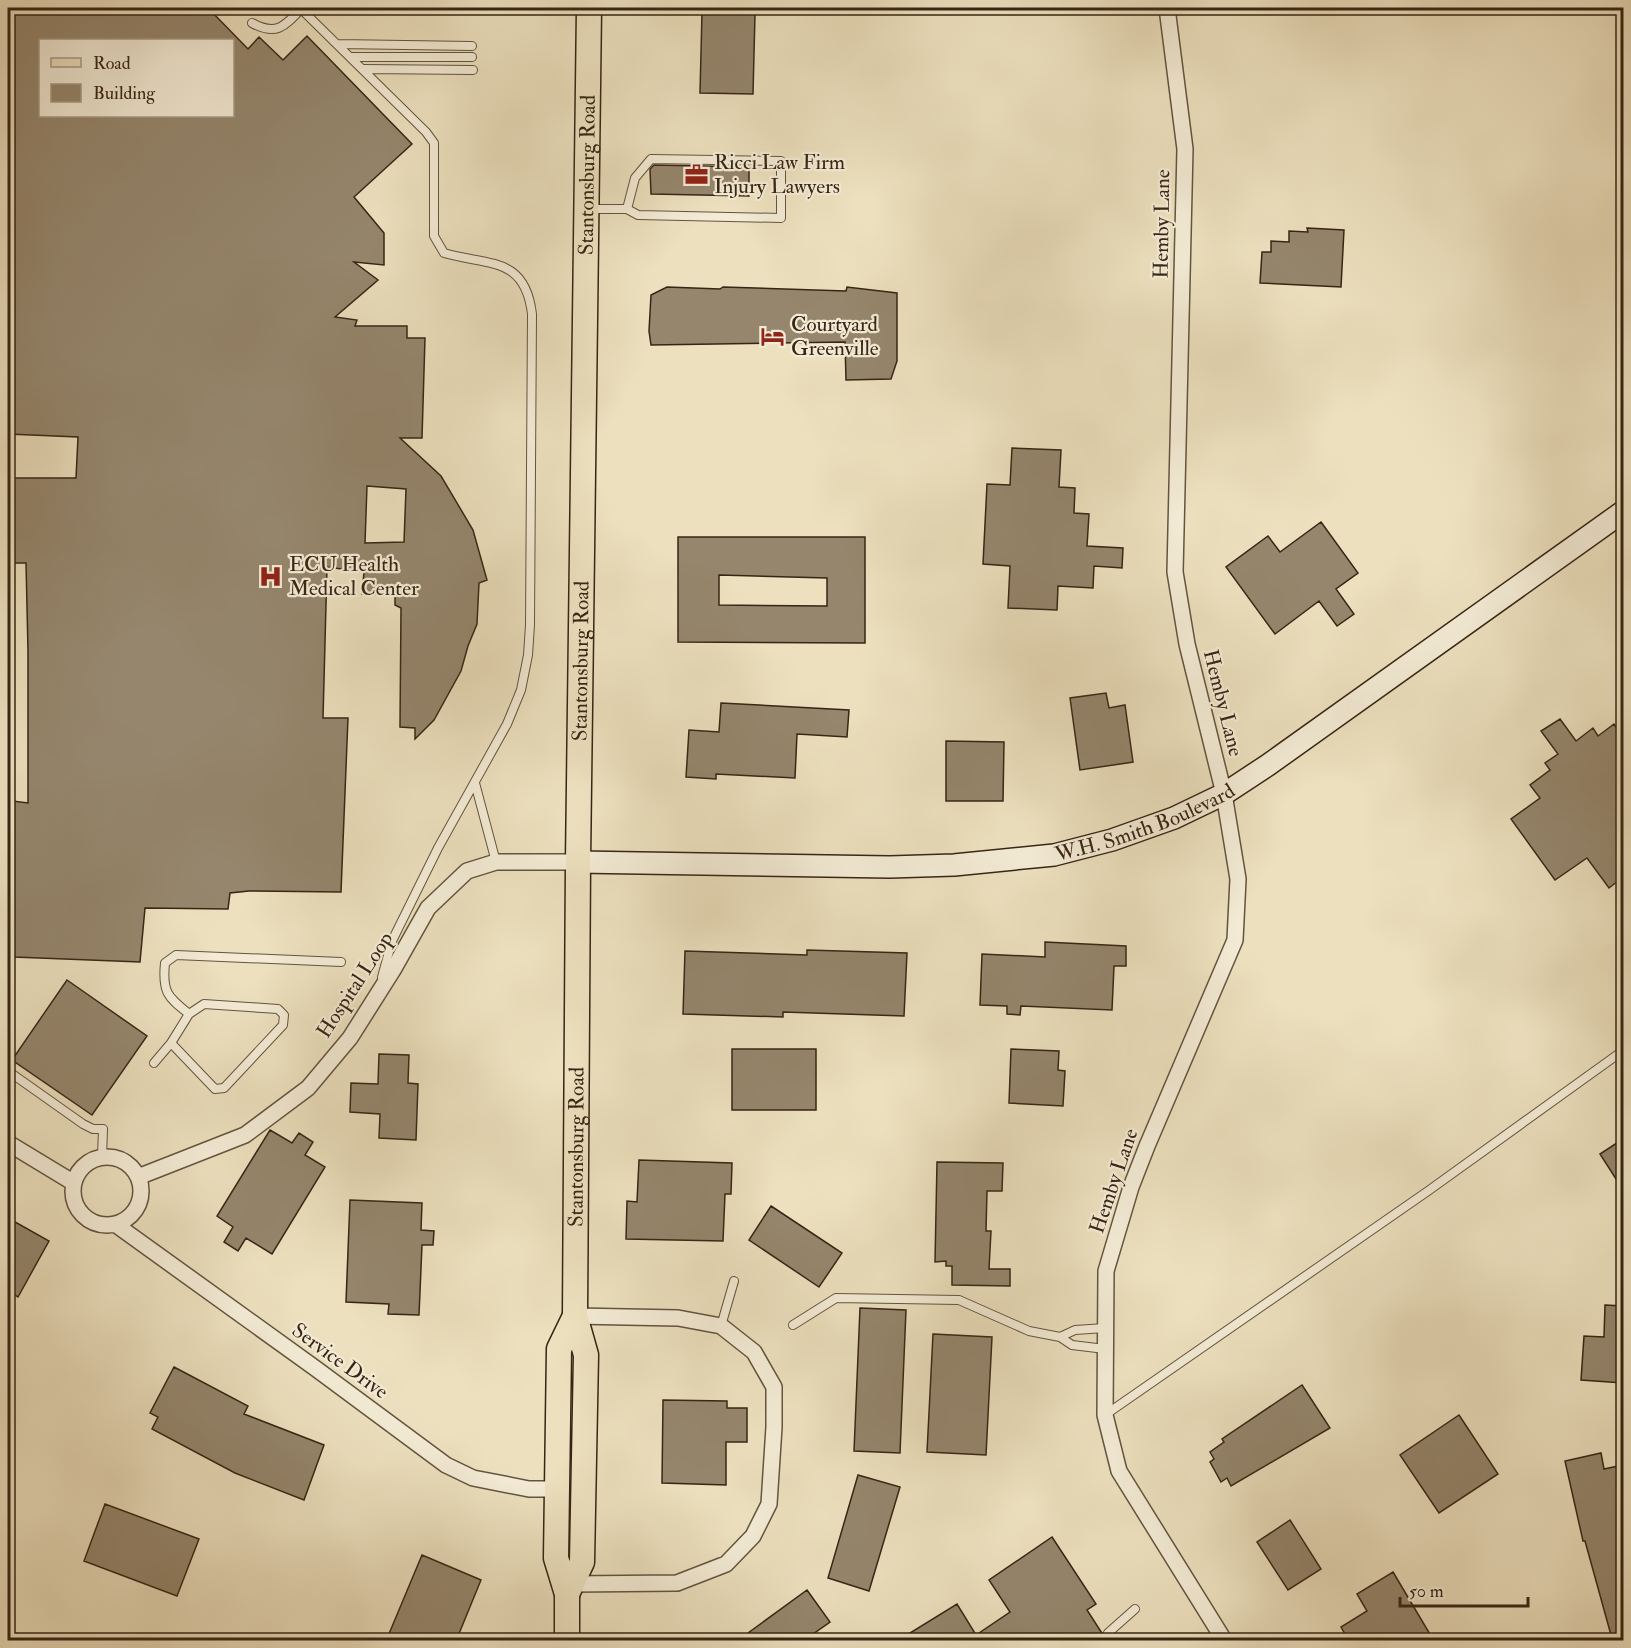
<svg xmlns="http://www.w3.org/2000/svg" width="1631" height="1648" viewBox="0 0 1631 1648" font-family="'IM FELL Double Pica',serif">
<rect width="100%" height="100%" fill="#ece0be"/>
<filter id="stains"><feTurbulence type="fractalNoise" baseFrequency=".00333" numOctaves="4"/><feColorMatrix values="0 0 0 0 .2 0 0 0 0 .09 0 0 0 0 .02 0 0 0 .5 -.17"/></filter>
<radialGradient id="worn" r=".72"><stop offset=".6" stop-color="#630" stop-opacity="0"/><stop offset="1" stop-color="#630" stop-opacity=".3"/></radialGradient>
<!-- building -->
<path fill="#95866d" stroke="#372515" stroke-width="1.5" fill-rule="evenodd" d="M8 8H208L248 49 259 37 283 60 307 36 412 144 354 197 384 233V265L354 262 378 280 335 317 357 320 355 326H407V338H425L422 438H400L441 476 473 530 487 580 479 583 477 624 468 646 461 671 434 720 415 739V728L400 727 401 608 395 605V596L362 594 364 572 327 567 323 718H348L341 892 249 891 230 893 228 909 145 908 140 962 14 957 13 801 28 803V651L26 563H8V478H76L78 437 8 434ZM40 40H232V116H40ZM367 486 406 489 404 542 365 543Z
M702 12 755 14 753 94 700 93Z
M654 165 749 167V196L651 194 650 169Z
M1307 228 1344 230 1341 287 1260 283 1262 252H1271V241L1289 242V231L1308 232Z
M667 287 720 289 723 287 846 291 847 287 897 293V361L891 379 846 380 845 342 651 345 649 331 651 295Z
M1012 448 1061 450 1059 487 1075 488 1074 513 1089 514 1087 546 1123 548 1122 568 1094 566 1093 588 1058 586 1057 610 1008 608 1010 566 983 564 987 484 1010 485Z
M1321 522 1358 573 1336 589 1354 614 1337 626 1319 601 1275 634 1226 567 1268 536 1280 552Z
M678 537H865V643L678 642ZM719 575 827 578V606L719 605Z
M1106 693 1109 708 1125 705 1133 762 1080 770 1070 698Z
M721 703 849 710 847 737 797 734 795 778 716 774V779L686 777 689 730 719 732Z
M1560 719 1576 741 1593 728 1598 736 1614 724 1623 738V877L1609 888 1587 858 1555 880 1511 819 1540 798 1530 785 1550 770 1545 763 1558 754 1541 731Z
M946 741 1004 742 1003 801H946Z
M1045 942 1126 946V966H1114L1112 1010 1021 1006 1020 1015 1007 1014V1006L980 1005 982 954 1045 957Z
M807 950 907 953 904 1016 783 1012V1017L683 1014 685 951 807 955Z
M67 980 147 1036 92 1115 12 1060Z
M732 1049H816V1110H732Z
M1011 1049 1059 1051 1058 1070 1065 1071 1063 1106 1009 1103Z
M379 1054 409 1055 408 1083 418 1084 416 1140 379 1138 380 1114 350 1112 351 1083 378 1084Z
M270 1130 292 1143 299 1133 313 1142 305 1155 325 1167 272 1254 246 1238 238 1251 224 1242 233 1227 217 1216Z
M1623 1139V1190L1600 1154Z
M639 1160 732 1163 731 1194H725L723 1241 626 1239 627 1201 637 1202Z
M937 1162 1003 1163 1002 1191H987L986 1231H991L989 1269H1010V1286L952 1285V1266H946V1261L935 1262Z
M350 1200 422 1203 421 1230 434 1231 433 1245H422L419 1315 388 1314 389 1304 346 1302Z
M771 1206 842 1253 819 1287 749 1240Z
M8 1218 49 1241 18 1297 8 1291Z
M1605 1305 1623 1306V1383L1581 1380 1584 1336 1604 1337Z
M860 1308 906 1310 900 1453 854 1451Z
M933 1334 992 1337 986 1455 927 1452Z
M174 1367 248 1406 244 1414 324 1445 304 1500 235 1473 152 1429 158 1417 150 1413Z
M1302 1385 1330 1428 1231 1486 1227 1478 1221 1482 1210 1462 1214 1459 1210 1452 1224 1442 1222 1439Z
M663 1400 727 1401V1408H747V1442H726V1485L662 1483Z
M1459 1415 1498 1474 1439 1513 1400 1455Z
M1601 1453 1604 1469 1623 1465V1508L1619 1509 1623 1529V1631L1611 1635 1585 1541H1583L1565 1461Z
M858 1475 900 1487 869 1591 828 1578Z
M105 1504 199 1539 177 1596 84 1561Z
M1290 1520 1321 1569 1288 1590 1257 1542Z
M1052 1537 1096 1604 1087 1610 1107 1641H897L957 1604 976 1635 1010 1612 989 1580Z
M422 1555 481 1580 456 1641H386Z
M1393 1572 1434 1641H1349L1341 1627 1367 1611 1357 1594Z
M807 1590 830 1622 803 1641H737Z"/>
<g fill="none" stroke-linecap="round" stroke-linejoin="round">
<defs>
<path id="lane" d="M300 8 426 132 434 143V236L444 253C489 266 525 256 532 314L530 625 528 655 521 690 507 724 438 848 392 941 382 977
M252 23C276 36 284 27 301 9
M338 44 472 46
M352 57H472
M364 69 473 70
M590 209H627L638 215 781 218V161L651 159 635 178 627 209
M475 783 496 862
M171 1043 215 1089 224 1088 283 1025 284 1015 278 1009 204 1004 189 1014
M154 1063 171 1043 189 1014C168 997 162 993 165 963L176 955 341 962
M8 1071 83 1124 93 1129H103L102 1157
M793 1325 836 1298 959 1300 1029 1331 1060 1337
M721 1326 734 1281
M1105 1349 1072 1345 1060 1337 1075 1330 1105 1328
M1105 1415 1428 1191 1624 1050
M1108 1633 1135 1609"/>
<path id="street" d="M1167 8 1185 149 1175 572 1187 644 1224 794 1238 879 1235 940 1147 1146 1131 1187 1106 1271 1105 1415 1119 1471 1224 1640
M8 1143 74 1183
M73 1191a34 34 0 1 1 68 0a34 34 0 1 1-68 0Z
M138 1177 245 1135 308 1088 350 1038 393 970 428 908 467 871 496 862H578
M115 1224 315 1368 446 1465 473 1478 529 1489H558
M572 1584 677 1583 726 1564 753 1536 769 1504 774 1427V1387L754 1352 721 1326 678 1318 575 1316
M8 1639 12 1640"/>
<g id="secondary">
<path id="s1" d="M578 862 890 867 954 865 1054 855 1112 840 1174 818 1224 794 1268 765 1624 511"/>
</g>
<g id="primary">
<path id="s2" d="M567 1594 582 1562 586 1355 575 1316 578 862 589 8"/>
<path d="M567 1640V1594L556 1558 559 1349 575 1316"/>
</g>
</defs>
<!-- lane casing -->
<use href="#lane" stroke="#64543f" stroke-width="10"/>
<!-- street casing -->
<use href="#street" stroke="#64543f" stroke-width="18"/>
<!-- secondary casing -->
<use href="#secondary" stroke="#372515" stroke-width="24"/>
<!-- primary casing -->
<use href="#primary" stroke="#372515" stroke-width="27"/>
<!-- lane -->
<use href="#lane" stroke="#f3ebd5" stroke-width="8"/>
<!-- street -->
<use href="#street" stroke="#f3ebd5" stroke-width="15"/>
<!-- secondary -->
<use href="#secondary" stroke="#f3ebd5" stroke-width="21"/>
<!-- primary -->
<use href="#primary" stroke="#ece0be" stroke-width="24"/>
</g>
<!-- icons -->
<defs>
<symbol id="office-bare" viewBox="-9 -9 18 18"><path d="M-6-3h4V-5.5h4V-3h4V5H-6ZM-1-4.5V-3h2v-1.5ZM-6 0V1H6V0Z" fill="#8f2418" stroke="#f3ebd5" stroke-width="2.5" paint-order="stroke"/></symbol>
<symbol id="hotel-bare" viewBox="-9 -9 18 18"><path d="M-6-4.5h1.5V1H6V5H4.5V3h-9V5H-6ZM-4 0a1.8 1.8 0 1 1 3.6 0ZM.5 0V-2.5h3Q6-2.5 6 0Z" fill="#8f2418" stroke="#f3ebd5" stroke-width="2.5" paint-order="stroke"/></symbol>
<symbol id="hospital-bare" viewBox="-9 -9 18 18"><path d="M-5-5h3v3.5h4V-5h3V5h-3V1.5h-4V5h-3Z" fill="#8f2418" stroke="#f3ebd5" stroke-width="2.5" paint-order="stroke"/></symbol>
</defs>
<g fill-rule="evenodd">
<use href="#office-bare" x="680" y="158" width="33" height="33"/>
<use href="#hotel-bare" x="756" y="320" width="33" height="33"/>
<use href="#hospital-bare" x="254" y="560" width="33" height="33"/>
</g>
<g text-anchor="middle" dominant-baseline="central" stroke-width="4.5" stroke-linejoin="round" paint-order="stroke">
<!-- poi labels -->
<g font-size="21" fill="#372515" stroke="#f3ebd5" text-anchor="start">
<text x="714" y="162">Ricci Law Firm<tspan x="714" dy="24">Injury Lawyers</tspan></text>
<text x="791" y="324">Courtyard<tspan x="791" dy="24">Greenville</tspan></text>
<text x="289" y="564">ECU Health<tspan x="289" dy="24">Medical Center</tspan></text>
</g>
<!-- street labels -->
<g font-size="21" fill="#372515" stroke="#f3ebd5">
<text stroke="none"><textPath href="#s2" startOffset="1424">Stantonsburg Road</textPath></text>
<text transform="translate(1162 224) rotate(-89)">Hemby Lane</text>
<text stroke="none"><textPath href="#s2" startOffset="938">Stantonsburg Road</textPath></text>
<text transform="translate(1223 703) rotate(76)">Hemby Lane</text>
<text stroke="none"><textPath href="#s1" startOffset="573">W.H. Smith Boulevard</textPath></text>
<text transform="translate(355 985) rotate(-57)">Hospital Loop</text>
<text stroke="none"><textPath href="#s2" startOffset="452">Stantonsburg Road</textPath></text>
<text transform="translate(1114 1181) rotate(-71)">Hemby Lane</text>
<text transform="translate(340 1361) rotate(36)">Service Drive</text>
</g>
</g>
<!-- margin -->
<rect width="1631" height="1648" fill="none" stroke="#ece0be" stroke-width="30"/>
<rect x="9" y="9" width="1613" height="1630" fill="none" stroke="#372515" stroke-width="3"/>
<rect x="15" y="15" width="1601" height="1618" fill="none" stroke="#372515" stroke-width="1.5"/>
<!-- legend -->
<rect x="39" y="39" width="195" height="78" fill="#f3ebd5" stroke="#a89c88" stroke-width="1.5"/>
<rect x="51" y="58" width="30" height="9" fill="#ece0be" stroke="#a89c88" stroke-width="1.5"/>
<text x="93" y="69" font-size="18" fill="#372515">Road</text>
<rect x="51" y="84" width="30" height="18" fill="#95866d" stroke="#a89c88" stroke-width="1.5"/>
<text x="93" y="99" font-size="18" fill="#372515">Building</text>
<!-- scale -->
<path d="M1400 1597v9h128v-9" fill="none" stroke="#372515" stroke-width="3"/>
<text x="1409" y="1597" font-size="18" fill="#372515" stroke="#f3ebd5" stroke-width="4.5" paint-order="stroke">50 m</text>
<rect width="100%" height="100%" filter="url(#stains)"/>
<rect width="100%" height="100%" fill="url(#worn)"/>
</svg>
